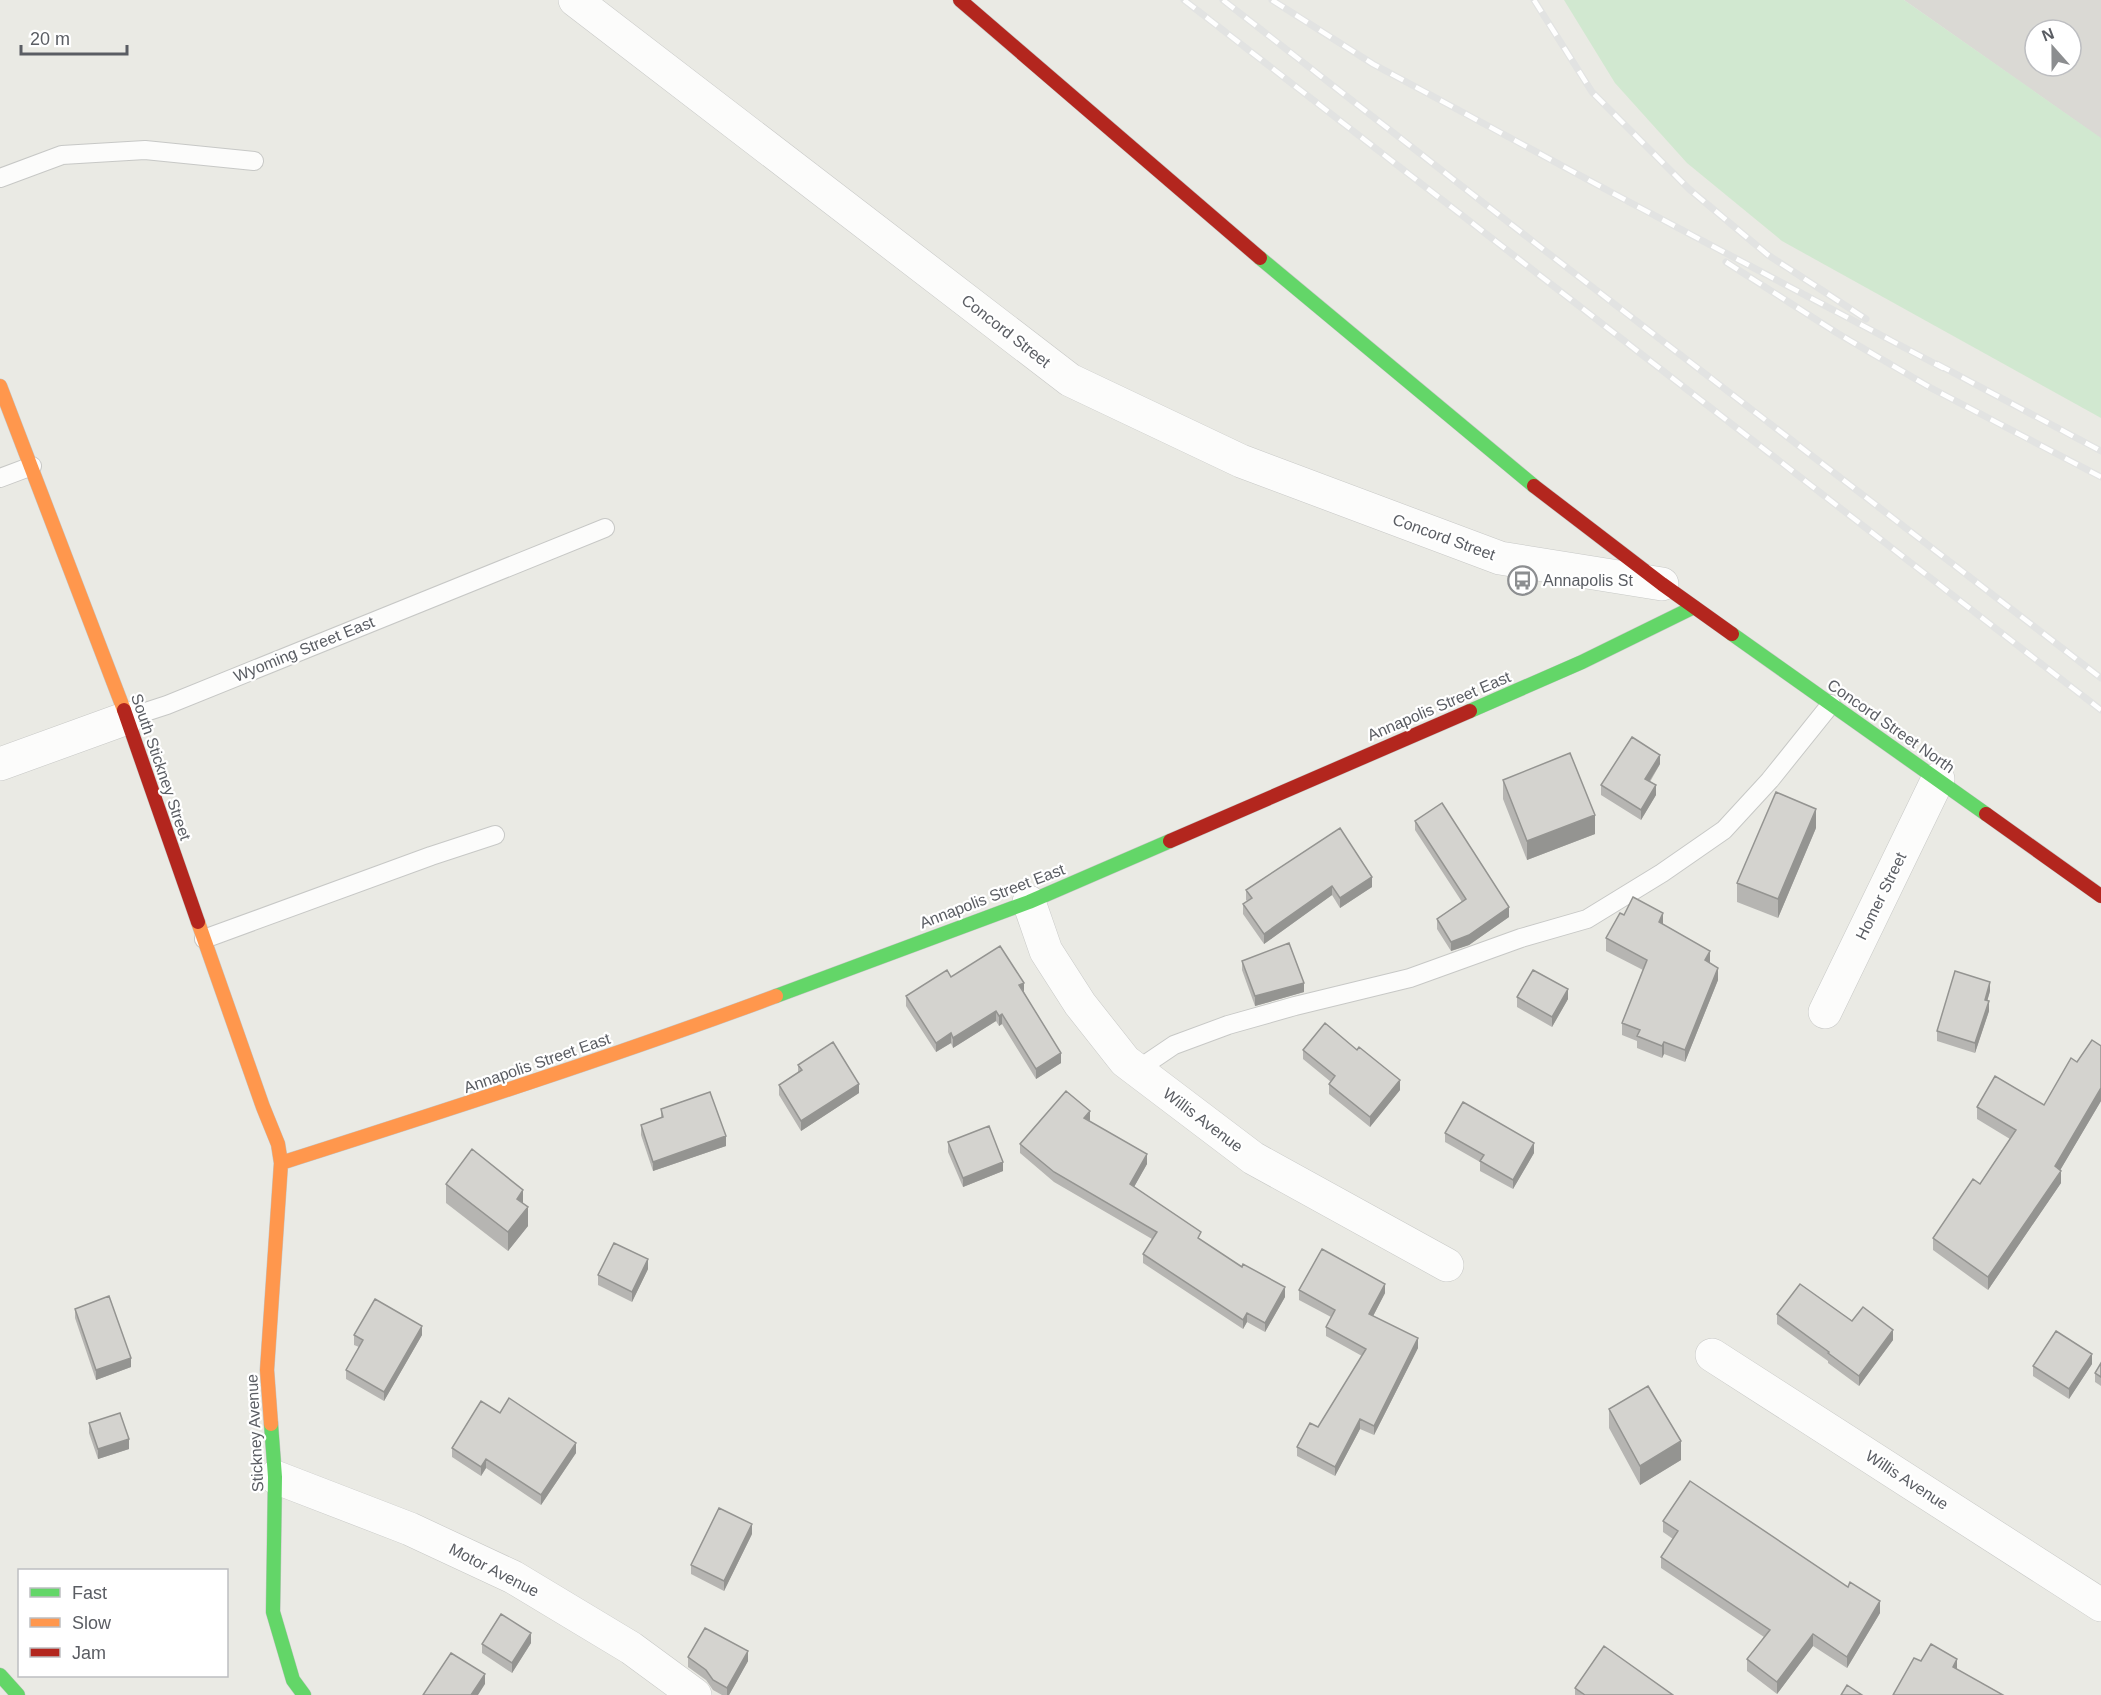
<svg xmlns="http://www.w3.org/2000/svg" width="2101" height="1695" viewBox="0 0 2101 1695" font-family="Arial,sans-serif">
<rect width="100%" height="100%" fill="#eaeae4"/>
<!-- industrial -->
<path fill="#dad9d4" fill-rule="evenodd" d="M1904 0H2101V138H2100ZM2035 30H2071V66H2035Z"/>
<!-- green -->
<path fill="#d1e8d0" d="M1564 0H1904L2101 138V418L1782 241 1687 163 1615 83Z"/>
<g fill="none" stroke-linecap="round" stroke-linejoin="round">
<defs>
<path id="lane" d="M0 178 62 155 145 150 254 161
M0 478 32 466
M127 718 167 705 605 528
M204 939 431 856 495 835
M1137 1070 1174 1045 1228 1025 1295 1006 1410 978 1521 938 1587 919 1662 873 1724 830 1770 780 1831 704"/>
<path id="street" d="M575 0 1070 380 1241 461 1500 558 1662 584
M0 764 127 718
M1029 902 1046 951 1080 1004 1125 1061 1253 1158 1447 1265
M1825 1012 1938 779
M1712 1355 2101 1605
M275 1477 410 1529 513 1577 631 1648 695 1695"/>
<path id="fast" d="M1260 258 1534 486
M1732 634 1986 814
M1470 711 1582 662 1694 607
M776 996 1029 902 1170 841
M271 1424 275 1477 273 1612 293 1680 304 1695
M0 1675 18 1695"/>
<path id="slow" d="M0 386 124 710
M198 922 263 1107 278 1144 281 1163 267 1370 271 1424
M281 1163C447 1110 612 1057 776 996"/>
<path id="jam" d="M960 0 1260 258
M1534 486 1662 584 1732 634
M124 710 198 922
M1986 814 2101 896
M1170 841 1470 711"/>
</defs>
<!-- lane casing -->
<use href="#lane" stroke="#c7c8c6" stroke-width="20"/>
<!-- street casing -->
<use href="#street" stroke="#c7c8c6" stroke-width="34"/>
<!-- fast casing -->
<use href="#fast" stroke="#c5c6c5" stroke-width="15"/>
<!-- slow casing -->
<use href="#slow" stroke="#c5c6c5" stroke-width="15"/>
<!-- jam casing -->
<use href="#jam" stroke="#c5c6c5" stroke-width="15"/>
<!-- lane -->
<use href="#lane" stroke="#fcfcfb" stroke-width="18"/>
<!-- street -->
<use href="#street" stroke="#fcfcfb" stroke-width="33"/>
<!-- fast -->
<use href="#fast" stroke="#63d668" stroke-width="14"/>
<!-- slow -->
<use href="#slow" stroke="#ff974d" stroke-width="14"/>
<!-- jam -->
<use href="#jam" stroke="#b3261e" stroke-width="14"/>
<defs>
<path id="rail" d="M1184 0 2101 710
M1223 0 1535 243 2101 678
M1272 0 1373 64 1633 204 1943 368
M1534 0 1592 92 1689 189 1768 255 1866 319
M1726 262 1837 333 1931 388 2101 477
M1937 364 2101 451"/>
</defs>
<!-- rail casing -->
<use href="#rail" stroke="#e2e3e2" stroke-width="7"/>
<!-- rail -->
<use href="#rail" stroke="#fff" stroke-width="4.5" stroke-dasharray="14" stroke-linecap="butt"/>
</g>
<!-- wall -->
<path fill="#b6b5b2" d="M1660 764 1650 782 1656 795 1641 820 1601 795V785Z
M1503 780 1595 834 1527 860 1503 799Z
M1415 821 1509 917 1469 945 1451 951 1437 929V919L1462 902 1415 830Z
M1340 828 1372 887 1340 908 1332 895 1264 944 1243 914V904L1247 901 1246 900V890Z
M1816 828 1778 918 1737 902V883Z
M1624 915 1663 924 1710 963 1718 980 1685 1062 1664 1054 1662 1058 1637 1048V1041L1622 1035V1023L1643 970 1606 951V938Z
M1242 961 1304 992 1255 1006 1242 970Z
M951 977 1024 992 1061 1063 1036 1079 1002 1024 999 1026 996 1021 953 1048 951 1043 936 1052 906 1006V996Z
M1990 991 1987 1001 1989 1011 1975 1053 1937 1041V1031Z
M1517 997 1568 999 1552 1027 1517 1007Z
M2101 1046V1101L2060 1170 2061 1183 1988 1290 1933 1250V1238L1980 1184 2010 1139 1977 1119V1107L2044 1105 2077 1062Z
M1303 1050H1357L1400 1090 1370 1127 1329 1094V1084L1331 1082 1303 1059Z
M798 1065 859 1093 801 1131 779 1095V1085L798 1073Z
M661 1109 726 1146 653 1171 641 1135V1125L661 1118Z
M1090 1121 1147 1164 1134 1187 1201 1240 1285 1297 1265 1332 1247 1322 1243 1329 1143 1263V1254L1152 1239 1054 1182 1020 1153V1144Z
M1445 1133 1534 1153 1513 1189 1480 1171V1162L1445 1142Z
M948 1142 1003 1171 963 1187 948 1152Z
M446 1184 523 1204 528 1226 508 1251 446 1203Z
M648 1269 632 1302 598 1285V1275Z
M1299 1290 1385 1293 1373 1316 1418 1348 1374 1435 1360 1429 1335 1476 1297 1456V1447L1318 1427 1362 1356 1326 1336V1327L1331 1317 1299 1300Z
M75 1309 131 1367 96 1380 75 1318Z
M1777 1314 1852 1321 1893 1340 1859 1386 1828 1363V1361L1777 1324Z
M354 1335H422L384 1401 346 1379V1370L359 1347 354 1345Z
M2101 1363V1386L2095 1382V1373Z
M2092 1364 2069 1399 2033 1376V1366Z
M1609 1409 1681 1460 1640 1485 1609 1428Z
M500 1413 576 1453 541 1505 486 1468 481 1476 452 1457V1448Z
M89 1423 129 1449 98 1459 89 1433Z
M1663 1521 1880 1613 1847 1668 1813 1646 1777 1694 1747 1671V1659L1764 1637 1661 1568V1557L1673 1539 1663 1532Z
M752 1534 724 1591 691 1574V1565Z
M531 1643 512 1673 482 1653V1644Z
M688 1657 748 1661 729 1695H722L713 1690 706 1680 688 1667Z
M1575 1688 1673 1695H1575Z"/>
<!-- shaded-wall -->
<path fill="#949491" d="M1660 755V764L1645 788V779Z
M1656 785V795L1641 820V810Z
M1816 809V828L1778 918V899Z
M1595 815V834L1527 860V841Z
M1372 877V887L1340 908V898Z
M1332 886V895L1264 944V934Z
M1509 907V917L1469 945 1451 951V942Z
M1663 913V925L1659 922Z
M1710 951V963L1705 973V960Z
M1718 968V980L1685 1062V1050Z
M1990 982V991L1985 1009V1000Z
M1024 983V992L1019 985Z
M1304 983V992L1255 1006V996Z
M1568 989V999L1552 1027V1017Z
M1989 1001V1011L1975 1053V1043Z
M996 1011V1021L953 1048V1038Z
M1002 1014V1024L999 1026V1016Z
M951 1033V1043L936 1052V1043Z
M1664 1042V1054L1662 1058V1046Z
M1061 1053V1063L1036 1079V1069Z
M1400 1080V1090L1370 1127V1117Z
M859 1084V1093L801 1131V1121Z
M2101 1088V1101L2055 1179V1166Z
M1090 1111V1121L1084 1118Z
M726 1136V1146L653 1171V1162Z
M1534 1143V1153L1513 1189V1180Z
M1147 1154V1164L1130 1194V1184Z
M1003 1162V1171L963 1187V1178Z
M2061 1171V1183L1988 1290V1277Z
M523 1190V1209L517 1199Z
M528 1207V1226L508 1251V1232Z
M648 1259V1269L632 1302V1292Z
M1385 1284V1293L1369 1324V1314Z
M1285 1287V1297L1265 1332V1323Z
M1247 1313V1322L1243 1329V1320Z
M422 1326V1335L384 1401V1392Z
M1893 1330V1340L1859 1386V1376Z
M1418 1338V1348L1374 1435V1426Z
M2092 1354V1364L2069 1399V1389Z
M131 1358V1367L96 1380V1370Z
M1360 1419V1429L1335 1476V1467Z
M129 1439V1449L98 1459V1449Z
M1681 1441V1460L1640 1485V1466Z
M576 1443V1453L541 1505V1495Z
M486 1459V1468L481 1476V1467Z
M752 1524V1534L724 1591V1581Z
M1880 1601V1613L1847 1668V1657Z
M531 1633V1643L512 1673V1663Z
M1813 1634V1646L1777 1694V1682Z
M748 1651V1661L729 1695H727V1688Z
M1957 1659V1668L1953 1677V1667Z
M485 1674V1684L478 1695H471Z"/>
<!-- building -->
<path fill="#d4d3cf" stroke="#949491" stroke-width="1.5" d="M1632 737 1660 755 1645 779 1656 785 1641 810 1601 785Z
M1570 753 1595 815 1527 841 1503 780Z
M1776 792 1816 809 1778 899 1737 883Z
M1442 803 1509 907 1469 935 1451 942 1437 919 1466 899 1415 821Z
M1340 828 1372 877 1340 898 1332 886 1264 934 1243 904 1252 898 1246 890Z
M1633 897 1663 913 1659 922 1710 951 1705 960 1718 968 1685 1050 1664 1042 1662 1046 1637 1036 1640 1030 1622 1023 1647 960 1606 938 1620 913 1624 915Z
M1289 943 1304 983 1255 996 1242 961Z
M1000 946 1024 983 1019 985 1061 1053 1036 1069 1002 1014 999 1016 996 1011 953 1038 951 1033 936 1043 906 996 947 970 951 977Z
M1533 970 1568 989 1552 1017 1517 997Z
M1955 971 1990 982 1985 1000 1989 1001 1975 1043 1937 1031Z
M1325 1023 1357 1050 1359 1047 1400 1080 1370 1117 1329 1084 1335 1076 1303 1050Z
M2092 1040 2101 1046V1088L2055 1166 2061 1171 1988 1277 1933 1238 1973 1179 1980 1184 2016 1130 1977 1107 1995 1076 2044 1105 2071 1058 2077 1062Z
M833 1042 859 1084 801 1121 779 1085 802 1070 798 1065Z
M1066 1091 1090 1111 1084 1118 1147 1154 1130 1184 1201 1232 1198 1238 1242 1267 1243 1264 1285 1287 1265 1323 1247 1313 1243 1320 1143 1254 1157 1232 1054 1172 1020 1144Z
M710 1092 726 1136 653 1162 641 1125 663 1117 661 1109Z
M1463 1102 1534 1143 1513 1180 1480 1161 1484 1155 1445 1133Z
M989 1126 1003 1162 963 1178 948 1142Z
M472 1149 523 1190 517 1199 528 1207 508 1232 446 1184Z
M614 1243 648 1259 632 1292 598 1275Z
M1322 1249 1385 1284 1369 1314 1418 1338 1374 1426 1360 1419 1335 1467 1297 1447 1310 1423 1318 1427 1366 1349 1326 1327 1335 1310 1299 1290Z
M1800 1284 1852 1321 1863 1307 1893 1330 1859 1376 1828 1353 1829 1352 1777 1314Z
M109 1296 131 1358 96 1370 75 1309Z
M375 1299 422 1326 384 1392 346 1370 363 1340 354 1335Z
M2056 1331 2092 1354 2069 1389 2033 1366Z
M2101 1363V1377L2095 1373Z
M1648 1386 1681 1441 1640 1466 1609 1409Z
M509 1398 576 1443 541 1495 486 1459 481 1467 452 1448 481 1401 500 1413Z
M120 1413 129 1439 98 1449 89 1423Z
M1690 1481 1848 1587 1850 1582 1880 1601 1847 1657 1813 1634 1777 1682 1747 1659 1770 1630 1661 1557 1678 1531 1663 1521Z
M719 1508 752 1524 724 1581 691 1565Z
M501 1614 531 1633 512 1663 482 1644Z
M705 1628 748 1651 727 1688 713 1680 706 1670 688 1657Z
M1931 1644 1957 1659 1953 1667 2003 1695H1893L1914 1658 1921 1661Z
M1604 1646 1673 1695H1585L1575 1688Z
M451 1653 485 1674 471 1695H423Z
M1847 1685 1862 1695H1841Z"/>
<!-- icons -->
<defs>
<symbol id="bus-ring" viewBox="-11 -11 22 22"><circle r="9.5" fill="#fff" stroke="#8c8e90" stroke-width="1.5"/><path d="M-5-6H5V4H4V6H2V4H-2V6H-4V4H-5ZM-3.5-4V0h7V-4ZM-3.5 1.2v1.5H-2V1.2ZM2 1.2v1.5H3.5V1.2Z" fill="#8c8e90"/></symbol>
</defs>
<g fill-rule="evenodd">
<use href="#bus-ring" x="1506" y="564" width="33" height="33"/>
</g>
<g text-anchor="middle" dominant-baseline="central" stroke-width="4.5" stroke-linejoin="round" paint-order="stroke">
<!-- street labels -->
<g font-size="16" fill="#5a5d63" stroke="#fff">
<text transform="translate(1006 331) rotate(38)">Concord Street</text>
<text transform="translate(1444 537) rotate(20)">Concord Street</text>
<text transform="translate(304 649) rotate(-22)">Wyoming Street East</text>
<text transform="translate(1439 706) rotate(-23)">Annapolis Street East</text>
<text transform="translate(1891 726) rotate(35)">Concord Street North</text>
<text transform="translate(161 767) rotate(71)">South Stickney Street</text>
<text transform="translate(992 896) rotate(-21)">Annapolis Street East</text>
<text transform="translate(1881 896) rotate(-64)">Homer Street</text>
<text transform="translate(537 1063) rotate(-19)">Annapolis Street East</text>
<text transform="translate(1203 1120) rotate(37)">Willis Avenue</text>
<text transform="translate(255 1433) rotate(-93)">Stickney Avenue</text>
<text transform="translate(1907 1480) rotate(33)">Willis Avenue</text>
<text transform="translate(494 1570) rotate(27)">Motor Avenue</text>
</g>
<!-- poi labels -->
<g font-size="16" fill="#5a5d63" stroke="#fff" text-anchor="start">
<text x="1543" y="580">Annapolis St</text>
</g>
</g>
<!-- legend -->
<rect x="18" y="1569" width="210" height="108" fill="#ffffff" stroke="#bdbec1" stroke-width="1.5"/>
<rect x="30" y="1588" width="30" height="9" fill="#63d668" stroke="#bdbec1" stroke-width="1.5"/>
<text x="72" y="1599" font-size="18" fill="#5a5d63">Fast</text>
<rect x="30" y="1618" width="30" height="9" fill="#ff974d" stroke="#bdbec1" stroke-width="1.5"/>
<text x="72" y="1629" font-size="18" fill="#5a5d63">Slow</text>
<rect x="30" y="1648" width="30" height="9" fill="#b3261e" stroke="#bdbec1" stroke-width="1.5"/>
<text x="72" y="1659" font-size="18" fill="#5a5d63">Jam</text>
<!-- north arrow -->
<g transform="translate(2053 48) rotate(339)"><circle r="28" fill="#ffffff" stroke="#bdbec1" stroke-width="1.5"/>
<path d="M0-4.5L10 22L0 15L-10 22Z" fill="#8c8e90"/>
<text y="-9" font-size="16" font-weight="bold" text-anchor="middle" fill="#5a5d63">N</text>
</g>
<!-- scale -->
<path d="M21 45v9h106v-9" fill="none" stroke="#5a5d63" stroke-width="3"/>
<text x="30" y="45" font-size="18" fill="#5a5d63" stroke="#ffffff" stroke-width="4.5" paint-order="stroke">20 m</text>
</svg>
